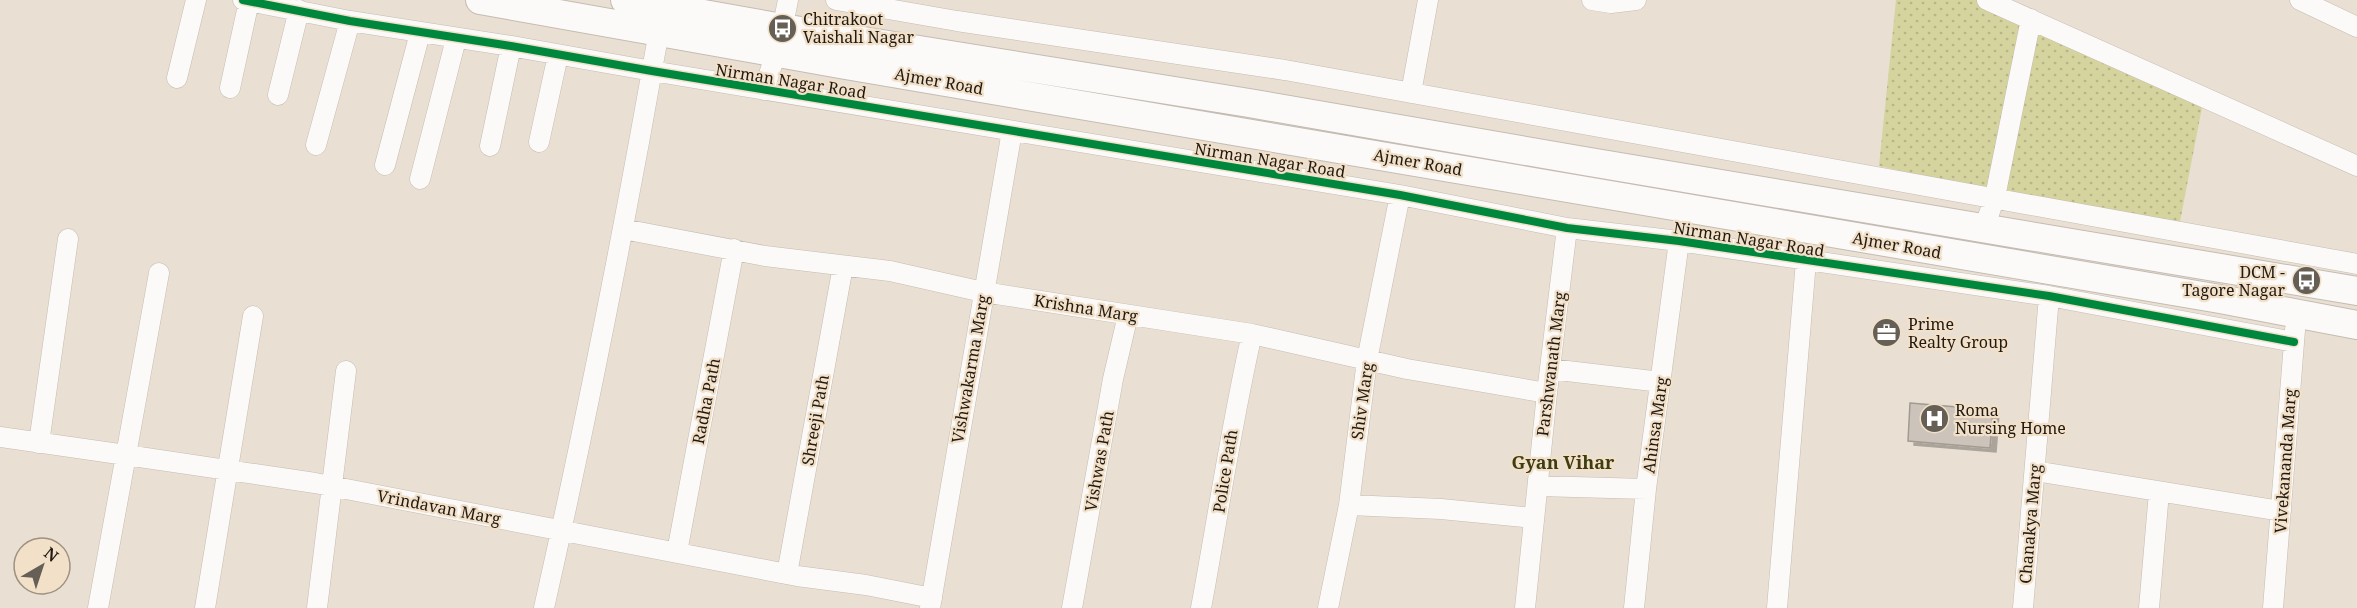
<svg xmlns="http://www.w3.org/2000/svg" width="2357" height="608" viewBox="0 0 2357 608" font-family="'Noto Serif',serif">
<defs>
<pattern id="grass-dots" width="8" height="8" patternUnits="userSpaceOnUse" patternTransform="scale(1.5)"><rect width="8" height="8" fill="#d5d49e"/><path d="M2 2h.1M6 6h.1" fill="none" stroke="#b7b587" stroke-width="1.8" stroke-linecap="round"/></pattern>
<filter id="shadow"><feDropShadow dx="6" dy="4" stdDeviation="0" flood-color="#0004"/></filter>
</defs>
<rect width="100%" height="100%" fill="#e9dfd2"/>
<!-- grass -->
<path fill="url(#grass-dots)" d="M1896 0H1984L2204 97 2178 232 1879 166Z"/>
<!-- building -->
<path fill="#ccc4ba" stroke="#a39a91" stroke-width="1.5" filter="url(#shadow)" d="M1910 403 1993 410 1990 448 1908 441Z"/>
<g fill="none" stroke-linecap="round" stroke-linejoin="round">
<defs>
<path id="minor" d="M243 0 350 21 511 46 652 71 1400 195 1567 228 1679 241 2049 296 2294 342
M836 0 957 21 1285 70 2357 264
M1592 0 1611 3 1636 0
M1987 0 2357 166
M2300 0 2357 27
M177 78 196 0
M230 88 249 1
M764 90 780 40 788 0
M1411 93 1428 0
M278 95 299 10
M539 142 558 55
M316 145 350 21
M490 146 511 46
M385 165 420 33
M420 179 456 39
M1984 228 1995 197 2031 19
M623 229 765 256 890 271 983 292 1252 334 1407 369 1547 393
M159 273 126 455 315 483 797 576 866 585 932 598
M1550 369 1661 382
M0 437 126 455 98 608
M39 443 68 239
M2035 471 2281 511
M1538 486 1646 489
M1349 505 1441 509 1534 518
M677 552 734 249
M787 574 843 266
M205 608 253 316
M317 608 346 371
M544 608C587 417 625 225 659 31
M930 608 1012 131
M1072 608 1113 379 1128 315
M1201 608C1218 517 1231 425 1252 334
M1328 608 1349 505 1367 360 1400 195
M1525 608 1547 393 1567 228
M1634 608 1646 489 1679 241
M1777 608 1806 261
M2023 608 2049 296
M2149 608 2159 492
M2273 608 2295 330"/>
<path id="highway" d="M480 0 840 64 2220 299 2357 325
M625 0 782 28 1249 103 1584 161 2357 291"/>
</defs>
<!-- minor casing -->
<use href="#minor" stroke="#c4bcb3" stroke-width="21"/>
<!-- highway casing -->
<use href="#highway" stroke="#c4bcb3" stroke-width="30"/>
<!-- minor -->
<use href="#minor" stroke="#fcfaf8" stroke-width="20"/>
<!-- highway -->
<use href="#highway" stroke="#fcfaf8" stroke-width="28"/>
<defs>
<path id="cycleway" d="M243 0 350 21 511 46 652 71 1400 195 1567 228 1679 241 2049 296 2294 342"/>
</defs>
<!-- cycleway casing -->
<use href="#cycleway" stroke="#f2e0c9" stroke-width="11"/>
<!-- cycleway -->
<use href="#cycleway" stroke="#00873e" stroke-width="8"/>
</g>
<!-- icons -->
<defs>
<symbol id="bus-disc" viewBox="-11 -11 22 22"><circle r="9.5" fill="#665f55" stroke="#f2e0c9"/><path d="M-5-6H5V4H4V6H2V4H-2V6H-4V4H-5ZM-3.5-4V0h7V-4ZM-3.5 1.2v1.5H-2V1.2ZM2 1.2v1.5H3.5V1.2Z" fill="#fff"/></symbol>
<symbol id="office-disc" viewBox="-11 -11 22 22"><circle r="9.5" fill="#665f55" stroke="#f2e0c9"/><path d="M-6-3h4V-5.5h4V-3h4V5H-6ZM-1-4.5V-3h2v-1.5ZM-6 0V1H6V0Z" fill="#fff"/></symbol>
<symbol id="hospital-disc" viewBox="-11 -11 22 22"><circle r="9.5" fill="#665f55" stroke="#f2e0c9"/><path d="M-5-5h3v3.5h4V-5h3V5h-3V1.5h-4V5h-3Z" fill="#fff"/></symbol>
</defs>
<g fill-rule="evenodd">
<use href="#bus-disc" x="766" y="12" width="33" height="33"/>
<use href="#bus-disc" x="2290" y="264" width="33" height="33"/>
<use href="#office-disc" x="1870" y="316" width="33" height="33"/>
<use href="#hospital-disc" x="1918" y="402" width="33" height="33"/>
</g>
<g text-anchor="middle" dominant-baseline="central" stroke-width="4.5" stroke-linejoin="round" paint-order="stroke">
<!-- poi labels -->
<g font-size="16" fill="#201a12" stroke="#f2e0c9" text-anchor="start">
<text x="803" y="19">Chitrakoot<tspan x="803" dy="18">Vaishali Nagar</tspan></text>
<text x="2285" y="272" text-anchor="end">DCM -<tspan x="2285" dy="18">Tagore Nagar</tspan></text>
<text x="1908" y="324">Prime<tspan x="1908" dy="18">Realty Group</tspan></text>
<text x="1955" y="410">Roma<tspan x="1955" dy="18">Nursing Home</tspan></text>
</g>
<!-- street labels -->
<g font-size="16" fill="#201a12" stroke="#f2e0c9">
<text transform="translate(791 81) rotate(9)">Nirman Nagar Road</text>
<text transform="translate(939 81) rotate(10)">Ajmer Road</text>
<text transform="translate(1270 160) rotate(9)">Nirman Nagar Road</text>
<text transform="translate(1418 162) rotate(10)">Ajmer Road</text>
<text transform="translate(1749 239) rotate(9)">Nirman Nagar Road</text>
<text transform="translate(1897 245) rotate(10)">Ajmer Road</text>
<text transform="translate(1086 308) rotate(9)">Krishna Marg</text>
<text transform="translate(1551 364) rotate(-83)">Parshwanath Marg</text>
<text transform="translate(970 369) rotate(-80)">Vishwakarma Marg</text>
<text transform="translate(706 401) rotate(-79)">Radha Path</text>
<text transform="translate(1362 401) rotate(-82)">Shiv Marg</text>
<text transform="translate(815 420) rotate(-80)">Shreeji Path</text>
<text transform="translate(1655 425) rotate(-82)">Ahinsa Marg</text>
<text transform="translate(1099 461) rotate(-80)">Vishwas Path</text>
<text transform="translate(2285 461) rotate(-86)">Vivekananda Marg</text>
<text transform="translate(1225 471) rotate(-81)">Police Path</text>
<text transform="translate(439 507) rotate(11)">Vrindavan Marg</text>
<text transform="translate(2030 524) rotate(-85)">Chanakya Marg</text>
</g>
<!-- neighbourhood labels -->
<g font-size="18" font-weight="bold" fill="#3d3c12" stroke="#f2e0c9">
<text x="1563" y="462">Gyan Vihar</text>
</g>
</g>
<!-- north arrow -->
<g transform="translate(42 566) rotate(39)"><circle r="28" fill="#f2e0c9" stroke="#9e9180" stroke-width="1.5"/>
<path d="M0-4.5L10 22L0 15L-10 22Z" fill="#665f55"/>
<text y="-9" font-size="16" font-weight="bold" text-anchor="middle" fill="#201a12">N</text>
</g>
</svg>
